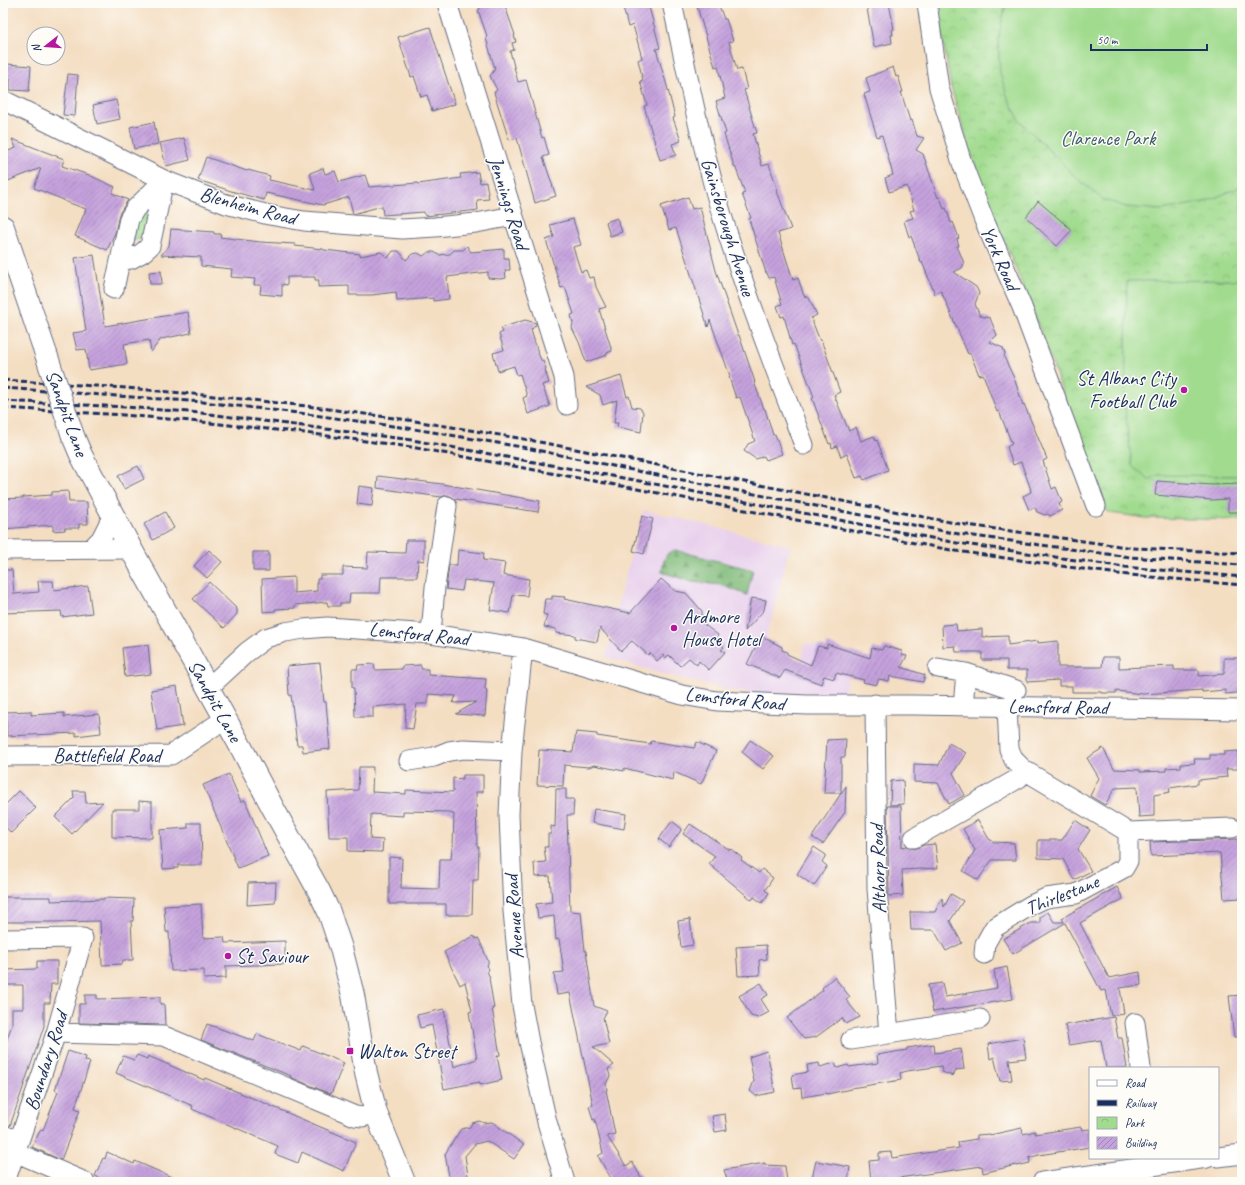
<svg xmlns="http://www.w3.org/2000/svg" width="1245" height="1185" viewBox="0 0 1245 1185" font-family="Caveat,sans-serif">
<defs>
<pattern id="forest-firs" width="22" height="20" patternUnits="userSpaceOnUse"><rect width="22" height="20" fill="#80bb79"/><path d="M5 1l3.5 6h-7zM16 11l3.5 6h-7z" fill="#689866"/></pattern>
<pattern id="park-crowns" width="20" height="18" patternUnits="userSpaceOnUse"><rect width="20" height="18" fill="#a0db8e"/><path d="M2 6a3 3 0 1 1 6 0M12 15a3 3 0 1 1 6 0" fill="none" stroke="#89bc7d"/></pattern>
<pattern id="building-hatch" width="6" height="6" patternUnits="userSpaceOnUse"><rect width="6" height="6" fill="#c6a2dd"/><path d="M-1 1l2-2M0 6l6-6M5 7l2-2" fill="none" stroke="#a084b6"/></pattern>
</defs>
<rect width="100%" height="100%" fill="#fdfcf7"/>
<filter id="ink" filterUnits="userSpaceOnUse"><feTurbulence type="fractalNoise" baseFrequency=".025" numOctaves="2"/><feDisplacementMap in="SourceGraphic" scale="8" xChannelSelector="R" yChannelSelector="G"/><feConvolveMatrix kernelMatrix="1 2 1 2 8 2 1 2 1" color-interpolation-filters="sRGB"/></filter>
<filter id="wash" filterUnits="userSpaceOnUse"><feTurbulence type="fractalNoise" baseFrequency=".012" numOctaves="4" result="noise"/><feDisplacementMap in="SourceGraphic" scale="16" xChannelSelector="R" yChannelSelector="G"/><feGaussianBlur stdDeviation="0.9" result="paint"/><feColorMatrix in="noise" values="0 0 0 0 0 0 0 0 0 0 0 0 0 0 0 0 0 1.4 0 .05"/><feComposite in="paint" operator="in"/></filter>
<g filter="url(#wash)">
<rect width="100%" height="100%" fill="#f4dec2"/>
<!-- built -->
<path fill="#e9d1ed" d="M644 510 790 546 766 639 782 647V650L787 652V654L802 661 805 643 826 648 827 644 848 651 847 655 851 666 848 676 844 696 739 692 659 673 605 657 614 631 616 610 642 516Z"/>
<!-- forest -->
<path fill="url(#forest-firs)" stroke="#4e756c" d="M675 550 753 570 747 595 721 585 692 582 662 572 664 560 668 553Z"/>
<!-- park -->
<path fill="url(#park-crowns)" stroke="#5e8576" d="M937 3H1242V520L1146 518 1110 513 1105 509 1034 313 994 216 972 157 951 87Z
M149 206 146 238 133 240 138 210Z"/>
<!-- garden -->
<path fill="#a0db8e" stroke="#5e8576" d="M1006 3H1242V185L1234 190 1204 202 1162 210 1126 207 1102 199 1075 176 1020 121 1008 98 1000 73 998 40Z
M1242 280V476L1158 475 1149 480 1132 466 1125 410 1127 281Z"/>
<g id="blocks">
<!-- building -->
<path fill="url(#building-hatch)" d="M478 3H504L515 35H514L516 42 512 43 514 50 510 51 518 82 526 80 542 138 544 137 549 155 543 157 556 196 535 203 517 138 510 140 508 137 496 99 494 92 497 90 490 76 495 69 486 38 487 36 478 10 480 9Z
M622 3H648L660 48 656 49 667 86 675 117 673 118 681 141 672 144 676 155 660 160 644 106 647 105 640 81 643 80 638 60 642 58 633 25 628 27Z
M696 3H718L724 19H726L733 41 729 42 737 70 742 69 747 89 744 90 757 133 753 134 762 166 769 164 778 191H777L791 229 778 233 793 280 798 278 804 296 809 298 817 315 811 318 820 341 821 340 840 392 834 395 849 431 856 427 861 441 874 436 876 441 877 440 888 470 864 480 862 476 856 478 847 454 841 457 837 446 832 448 831 443 829 444 812 398 814 397 794 344 792 345 784 316 781 317 777 306 782 304 774 277 769 278 767 273H766L749 219 751 218 742 194 745 193 735 166H734L724 134 726 133 716 101 725 98 718 66 715 67Z
M866 3H889L894 29 892 30 893 35H891L892 43 874 47Z
M430 27 455 104 432 111 427 95 421 97 414 76 411 77 398 37Z
M7 64 31 66 29 91 10 90V79H6Z
M893 67 896 77 898 76 903 92H901L910 121 912 120 917 136 924 138 916 150 923 154 938 198 940 197 944 209 946 208 951 223 953 222 959 238 957 239 959 246H957L964 263 962 268 954 272 976 287 979 293 975 304 980 316 990 318 997 335 990 342 1003 348 1005 354 1004 357 1014 378 1023 405 1024 404 1047 459 1043 461 1052 489 1056 487 1062 502 1059 504 1062 510 1050 516 1048 514 1045 515 1037 512 1035 507 1029 510 1023 496 1031 492 1030 487 1021 462 1013 465 1007 447 1012 444 999 411 997 412 983 374 979 375 970 353 968 354 941 291 935 294 922 262 921 263 911 236 909 237 904 221 913 218 910 211 914 210 907 186 889 192 885 178 893 175 882 135 877 137 864 94 870 92 866 78Z
M68 74 78 75 75 116 63 115Z
M116 100 120 119 97 124 93 105Z
M154 122 158 144 134 149 130 127Z
M184 138 190 160 166 166 160 143Z
M12 139 64 159 62 166 89 175 115 187 112 193 128 200 119 214 115 233 107 250 75 236 86 209 64 201V200L34 188 41 168 3 183V153L16 148Z
M206 157 247 171 248 170 270 176 269 180 315 190 310 173 323 168 325 174 335 171 339 182 365 175 369 187 418 183V184L461 178 460 174 478 172 480 183 486 182 489 199 477 200 478 210 425 216 424 212 383 215 382 206 353 214 349 197 323 205 266 193 264 200 231 191 198 180Z
M688 197 692 209 700 207 716 271 738 335H739L755 382H754L764 409H765L773 435 775 434 782 454 766 460 764 456 756 459 744 451 748 444 755 441 740 397 736 398 729 377 730 376 710 320 708 327 676 228 669 230 661 206Z
M1038 201 1072 230 1057 246 1026 217Z
M617 218 622 232 610 236 606 222Z
M573 219 581 245 573 247 581 272 586 270 589 278 594 277 596 287 606 307 599 309 612 351 607 353V355L586 362 579 342 572 328 573 323 571 315 574 314 565 287 561 288 546 240 554 237 550 225Z
M171 229 214 232V234H221L220 237 260 242 295 244V246L323 249 324 250 360 254V256L381 252 388 258 393 251H399L406 260 412 254 418 253 423 256 429 252H434L439 255 450 254 454 250H463L467 246 471 252 504 249V258H509L510 270H505L506 278 501 279 488 278V272L447 277 449 299 433 301V298L397 301 396 292 372 295H349V286L318 287 319 280H315V277H287V285L282 284V296L260 294 261 285H254L255 279 231 277 232 269 201 266V257L161 255 169 246Z
M94 255 105 326 188 312 191 333 161 339 151 352 149 340 124 344 127 364 89 370 86 349 77 350 73 333 86 331 75 258Z
M161 271 162 284H150L149 272Z
M525 320 536 323V325L531 330 538 353 541 360 543 361 546 369 545 370 549 383 542 385 550 406 528 414 523 398 527 396 520 374 517 375 514 366 498 371 493 353 504 350 499 334 503 332 501 328Z
M621 376 627 397 629 396 632 407 640 408 643 412 641 432 617 427 618 423H614L617 400 603 405 600 395 586 387Z
M138 466 144 479 124 489 118 476Z
M378 476 442 484 540 501 538 512 455 499 448 495 441 497 377 488Z
M1157 481 1212 485 1242 484V512H1228V499L1211 500 1155 495Z
M359 486 374 488 372 506 357 504Z
M68 491 69 502H87L88 524H79V528H65V530L53 531V525L3 529V499L23 498V497L52 495V492Z
M165 512 174 528 153 540 144 524Z
M642 516 653 519 644 554 633 551Z
M406 540H424V561L418 560 417 577H381L380 593H350L349 603H340V606H328L327 602 295 605V608L275 609V611L263 612 262 579 294 577V593L317 591V579H320V575H343V567L367 568 368 552 405 553Z
M209 550 222 562 207 578 194 566Z
M458 550 484 553 483 560 505 563 503 575 529 579 527 596 513 595 510 613 490 610 494 583 464 580 462 591 446 589 449 565H457Z
M253 552H269V571H253Z
M3 570H12L14 594 39 592 38 581H53L54 590 88 586 92 613 62 617 61 611 3 613Z
M661 579 675 591 686 593 702 611V623L718 635 716 639 724 647 721 650 725 652 709 670 699 661 697 665 689 658 680 666 669 655 665 658 663 655 657 661 650 653 648 655 632 641 621 651 600 628 597 642 575 638V635L556 633V629L544 627 547 615 543 614 545 599H552V596L565 597 564 599 630 613Z
M209 582 237 609V614L224 628 193 599Z
M751 598 766 600 764 610 745 631Z
M956 624 957 631 982 629V637L1008 636V645L1038 641V643L1058 641V667H1102L1103 657H1119V668L1174 666V670H1199V676L1224 674V658H1239V661H1242V691H1237V693L1225 694V690L1202 692V690L1143 694 1116 691V693H1102V692H1072V686H1059V680L1027 682V670H1007V660H982V652H956L955 646 943 647 942 625Z
M761 636 782 647V650L787 652V654L811 665 818 646 827 648V644L870 658 872 648 882 650 884 646 902 651V655L907 656 901 667 925 675 923 682 890 676 889 681 879 679 876 685 863 682 864 680 836 673 834 679 824 676 821 684 785 670 780 678 747 664Z
M148 645 151 674 125 677 122 648Z
M320 663 324 702H326L330 749 303 752 302 745H297L291 695H289L287 666Z
M374 664 375 670 402 669V666L421 665V669H428V675L486 679 485 689 487 690 485 716 456 714 476 702 453 703 456 696 428 694V704H417L413 729 405 728 406 704 373 707V717H355L354 688H352V669H357L358 665Z
M177 686 183 726 157 730 151 690Z
M31 711V715L64 713V717L99 714 101 733 76 736V733L7 736 6 712Z
M576 732 597 734V736L650 744 651 741 694 748 697 742 716 751 701 784 674 772 673 780 624 768V771L594 765 589 767 564 765 563 786 537 785 539 750 573 752Z
M846 739 845 757H841V793H824L827 740Z
M750 740 774 756 763 769 742 752Z
M949 743 966 753 953 773 965 795 949 804 938 783 914 782V764L939 765Z
M1103 748 1114 769 1140 770V772L1166 771V768L1181 767V764L1195 763 1194 759H1210V755H1224V752L1238 751V769H1226L1227 777 1198 780V784L1169 788 1170 792 1154 795V816L1139 817 1137 787 1115 788 1105 805 1090 796 1099 778 1087 758Z
M359 767H373L372 792 406 794V790L453 792V778L463 779V775H483V792H476L477 847H479L478 880H473L472 915H446V904H389V857L402 858 401 888 439 889 440 859H451L452 847H453L454 814H451V812L403 811V816L371 814 370 839 383 840 382 852 348 851V837H329L327 792 358 790Z
M229 774 241 802 245 800 268 856 238 868 203 785Z
M903 780 904 804 890 805 891 781Z
M846 786 845 812 823 844 812 837Z
M556 789H566V799H574L573 815H567L570 911 581 912 585 951H586L594 1006 607 1011 603 1018 609 1044 593 1047 614 1065 608 1069 610 1076 606 1084 607 1090H606L615 1134 607 1136 626 1166 632 1162 644 1182H613L598 1156 603 1153 595 1119 593 1120 589 1106 593 1105 570 993 557 995 554 973 564 972 559 939 556 940 554 916 538 918 536 904 552 902 550 876 535 877 534 863 546 862 544 847H548V834H551V826L555 827Z
M19 791 36 808 11 833 3 824V807Z
M73 791H85L86 803 103 802 72 834 55 817 74 798Z
M139 801 152 802V838L112 837V809H139Z
M887 806H901L902 847 907 846 914 849 924 845 935 844 938 868 902 870 903 895 889 896Z
M594 809 626 814 624 829 592 823Z
M978 820 989 839 994 842 1014 843 1016 860H992L978 880 963 871 975 850 963 829Z
M1075 820 1090 830 1078 849 1091 871 1074 880 1063 859 1038 858V840H1062Z
M672 821 682 829 669 847 659 839Z
M188 823H201L202 865H178V868L163 869 160 830 188 828Z
M690 824 730 850 731 849 742 858 741 860 759 873 762 869 773 878 765 890 769 893 762 903 754 897 752 900 709 864 715 856 683 834Z
M1241 839 1242 855V898L1224 899 1220 853 1151 856 1150 842Z
M814 847 826 855 822 862 827 866 814 886 797 874Z
M276 882 275 903 247 905 248 883Z
M1117 887 1123 899 1080 923 1109 978 1140 972 1141 985 1120 988 1124 1014 1111 1016 1106 990 1101 991 1065 923 1013 954 1003 939 1031 923H1040V917L1048 912 1054 922H1064L1062 918Z
M951 894 963 901 950 921 962 943 946 951 934 930H911L910 912H935L942 898 944 907Z
M3 897H51V901L104 899V898L134 899 133 921H131L133 960H123L122 964 102 965 100 921 51 922H3Z
M201 904 203 938 224 937 225 943 285 941V964L226 966V978L204 979V970L171 971 169 932H166L164 906Z
M690 919 693 945 681 947 678 921Z
M474 936 475 938 479 939 488 961V964L487 965 489 970 487 971 490 978H489L494 1008H492L500 1055 497 1056 502 1080 480 1085V1082L444 1089 432 1025 420 1028 417 1015 444 1009 454 1067 477 1059 469 1012 472 1011 465 982 460 985 444 952Z
M766 945 767 959 759 960 760 975 738 976 736 947Z
M37 961H57V984H51L50 1003H44V1026L10 1126 3 1124V1052L12 1024V1009H23V985H3V970L37 969Z
M1007 967 1013 999 933 1012 928 985 942 983 945 997 997 988 994 970Z
M834 977 850 997 846 1000 860 1017 846 1024 842 1018 816 1037 804 1039 787 1018 823 990 822 988Z
M761 983 768 995 761 999 769 1012 758 1018 751 1016 739 996Z
M85 995H97V999L160 997V1004H164L165 1025 79 1023V1004H85Z
M1242 995V1037H1234L1229 996Z
M1114 1017 1118 1038H1122L1127 1068H1106L1101 1040 1069 1045 1065 1025Z
M207 1024 254 1041 257 1034 301 1051 303 1046 344 1063 331 1094 290 1077 291 1076 201 1040Z
M1023 1038 1026 1058 1009 1060 1012 1080 1000 1081 994 1057 990 1059 988 1044Z
M934 1044 935 1053 961 1049 964 1069 956 1070 953 1076 942 1072 941 1066 907 1071 900 1073 901 1080 851 1088V1089L827 1094V1093L802 1097 801 1088 794 1089 792 1075 808 1072 807 1065 819 1063 820 1067 835 1063 837 1068 848 1065 849 1067 878 1063 877 1055 907 1050V1048Z
M68 1051 86 1057 85 1061 90 1062 75 1108 80 1110 61 1160 32 1147 41 1129 43 1130 58 1092 55 1090Z
M767 1051 775 1092 756 1096 750 1091 754 1081 749 1057Z
M137 1055 147 1059 148 1056 204 1080 205 1078 356 1142 344 1171 302 1152 298 1163 275 1154 278 1146 192 1109 193 1106 116 1073 123 1056 134 1060Z
M725 1114 727 1130 715 1132 712 1116Z
M479 1121 484 1123 492 1122 524 1145 514 1159 487 1141 475 1144 465 1156 469 1182H450L445 1154 461 1129 470 1127 472 1123Z
M1081 1127 1082 1130 1090 1129V1147L1039 1155 1029 1158 1030 1163 1016 1166V1165L983 1173 982 1166 871 1182 869 1161 879 1160V1153L891 1152 892 1158 919 1154 959 1148 958 1142 977 1139V1135L990 1134V1135L1022 1128 1023 1134 1035 1131V1134Z
M107 1152 134 1164 135 1161 183 1182H109L95 1176 103 1158 105 1159Z
M816 1161 850 1167 848 1182H811Z
M765 1163V1165L785 1166 787 1182H728L724 1170Z"/>
</g>
</g>
<g filter="url(#ink)">
<use href="#blocks" fill-opacity="0" stroke="#676c81" stroke-width="1"/>
<g fill="none" stroke-linecap="round" stroke-linejoin="round">
<defs>
<path id="minor" d="M447 3 564 377 567 405
M672 3C688 76 702 150 724 222 747 297 776 371 804 445
M927 3 939 88 962 163 984 220 1022 307 1096 506
M3 100 164 180 226 204 269 215 304 221 402 229 435 227 476 223 513 216
M121 260 131 259 142 253 150 246 164 180
M114 289 129 219 135 209 164 180
M92 548 101 539 113 515
M3 550 131 549
M431 634 435 587 447 506
M523 648 512 751 509 815 513 911 522 1005 529 1042 547 1122 565 1182
M938 668 966 673 1016 690
M208 688 247 652 266 638 285 632 304 629 327 627 431 634 523 648 682 695 717 701 807 705H914L1242 710
M875 704 877 889 889 1034
M963 706 966 673
M1007 706 1009 749 1014 760 1024 770 1128 832 1232 828
M3 756 171 755 225 719
M409 761 434 757 449 751 463 749 512 751
M914 838 1019 778 1024 770
M3 939 83 938 56 1033 5 1182
M984 954 985 944 994 928 1031 905 1046 898 1076 894 1124 868 1128 861V832
M1135 1023 1141 1068
M56 1033 164 1036 355 1116 363 1117 376 1113
M851 1040 980 1019
M3 1135 19 1141
M15 1152 85 1182
M1218 1157 1242 1154
M1042 1182 1207 1158"/>
<path id="tertiary" d="M3 227 46 354
M73 436 81 455 131 549 242 749 273 808 319 891 329 912 341 948 353 995 366 1073 376 1113 404 1182"/>
</defs>
<!-- minor casing -->
<use href="#minor" stroke="#676c81" stroke-width="21"/>
<!-- tertiary casing -->
<use href="#tertiary" stroke="#676c81" stroke-width="24"/>
<!-- minor -->
<use href="#minor" stroke="#fff" stroke-width="19"/>
<!-- tertiary -->
<use href="#tertiary" stroke="#fff" stroke-width="22"/>
<!-- rail -->
<path stroke="#1b2f5e" stroke-width="3" stroke-dasharray="6 3" stroke-linecap="butt" d="M3 380 126 388 204 395 307 406 415 421 524 439 960 524 1134 548 1242 553
M3 388 203 402 307 414 414 429 522 447 637 471 959 534 1130 557 1242 565
M3 401 125 407 201 413 412 440 634 480 957 543 1125 567 1242 577
M3 408 124 415 201 422 305 433 411 447 632 488 956 551 1118 574 1242 585"/>
<defs>
<path id="tertiary-bridge" d="M46 354 73 436"/>
</defs>
<!-- tertiary-bridge casing -->
<use href="#tertiary-bridge" stroke="#676c81" stroke-width="24" stroke-linecap="butt"/>
<!-- tertiary-bridge -->
<use href="#tertiary-bridge" stroke="#fff" stroke-width="22"/>
</g>
</g>
<!-- markers -->
<g fill="#b5179e" stroke="#fdfcf7" stroke-width="1.5">
<circle cx="1184" cy="390" r="4"/>
<circle cx="674" cy="628" r="4"/>
<circle cx="228" cy="956" r="4"/>
<rect x="346" y="1047" width="8" height="8" rx="2"/>
</g>
<g text-anchor="middle" dominant-baseline="central" stroke-width="3" stroke-linejoin="round" paint-order="stroke">
<!-- park labels -->
<g font-size="20" fill="#3c5a6a" stroke="#fdfcf7">
<text x="1108" y="138">Clarence Park</text>
</g>
<!-- street labels -->
<g font-size="20" fill="#1b2f5e" stroke="#fdfcf7">
<text transform="translate(509 203) rotate(73)">Jennings Road</text>
<text transform="translate(248 206) rotate(15)">Blenheim Road</text>
<text transform="translate(728 227) rotate(73)">Gainsborough Avenue</text>
<text transform="translate(1000 258) rotate(66)">York Road</text>
<text transform="translate(67 413) rotate(70)">Sandpit Lane</text>
<text transform="translate(419 634) rotate(6)">Lemsford Road</text>
<text transform="translate(735 699) rotate(6)">Lemsford Road</text>
<text transform="translate(215 701) rotate(61)">Sandpit Lane</text>
<text transform="translate(1058 707) rotate(1)">Lemsford Road</text>
<text x="107" y="755">Battlefield Road</text>
<text transform="translate(878 869) rotate(-92)">Althorp Road</text>
<text transform="translate(1062 895) rotate(-22)">Thirlestane</text>
<text transform="translate(514 917) rotate(-94)">Avenue Road</text>
<text transform="translate(46 1061) rotate(-72)">Boundary Road</text>
</g>
<!-- poi labels -->
<g font-size="20" fill="#1b2f5e" stroke="#fdfcf7" text-anchor="start">
<text x="1176" y="378" text-anchor="end">St Albans City<tspan x="1176" dy="23">Football Club</tspan></text>
<text x="682" y="616">Ardmore<tspan x="682" dy="23">House Hotel</tspan></text>
<text x="236" y="956">St Saviour</text>
<text x="358" y="1051">Walton Street</text>
</g>
</g>
<!-- margin -->
<rect width="1245" height="1185" fill="none" stroke="#fdfcf7" stroke-width="16"/>
<!-- legend -->
<rect x="1089" y="1067" width="130" height="92" fill="#fdfcf7" stroke="#a3aaba"/>
<rect x="1097" y="1080" width="20" height="6" fill="#ffffff" stroke="#a3aaba"/>
<text x="1125" y="1087" font-size="12" fill="#1b2f5e">Road</text>
<rect x="1097" y="1100" width="20" height="6" fill="#1b2f5e" stroke="#a3aaba"/>
<text x="1125" y="1107" font-size="12" fill="#1b2f5e">Railway</text>
<rect x="1097" y="1117" width="20" height="12" fill="url(#park-crowns)" stroke="#a3aaba"/>
<text x="1125" y="1127" font-size="12" fill="#1b2f5e">Park</text>
<rect x="1097" y="1137" width="20" height="12" fill="url(#building-hatch)" stroke="#a3aaba"/>
<text x="1125" y="1147" font-size="12" fill="#1b2f5e">Building</text>
<!-- north arrow -->
<g transform="translate(46 46) rotate(253)"><circle r="19" fill="#fdfcf7" stroke="#a3aaba"/>
<path d="M0-3L7 15L0 10L-7 15Z" fill="#b5179e"/>
<text y="-6" font-size="11" font-weight="bold" text-anchor="middle" fill="#1b2f5e">N</text>
</g>
<!-- scale -->
<path d="M1091 44v6h116v-6" fill="none" stroke="#1b2f5e" stroke-width="2"/>
<text x="1097" y="44" font-size="12" fill="#1b2f5e" stroke="#fdfcf7" stroke-width="3" paint-order="stroke">50 m</text>
</svg>
